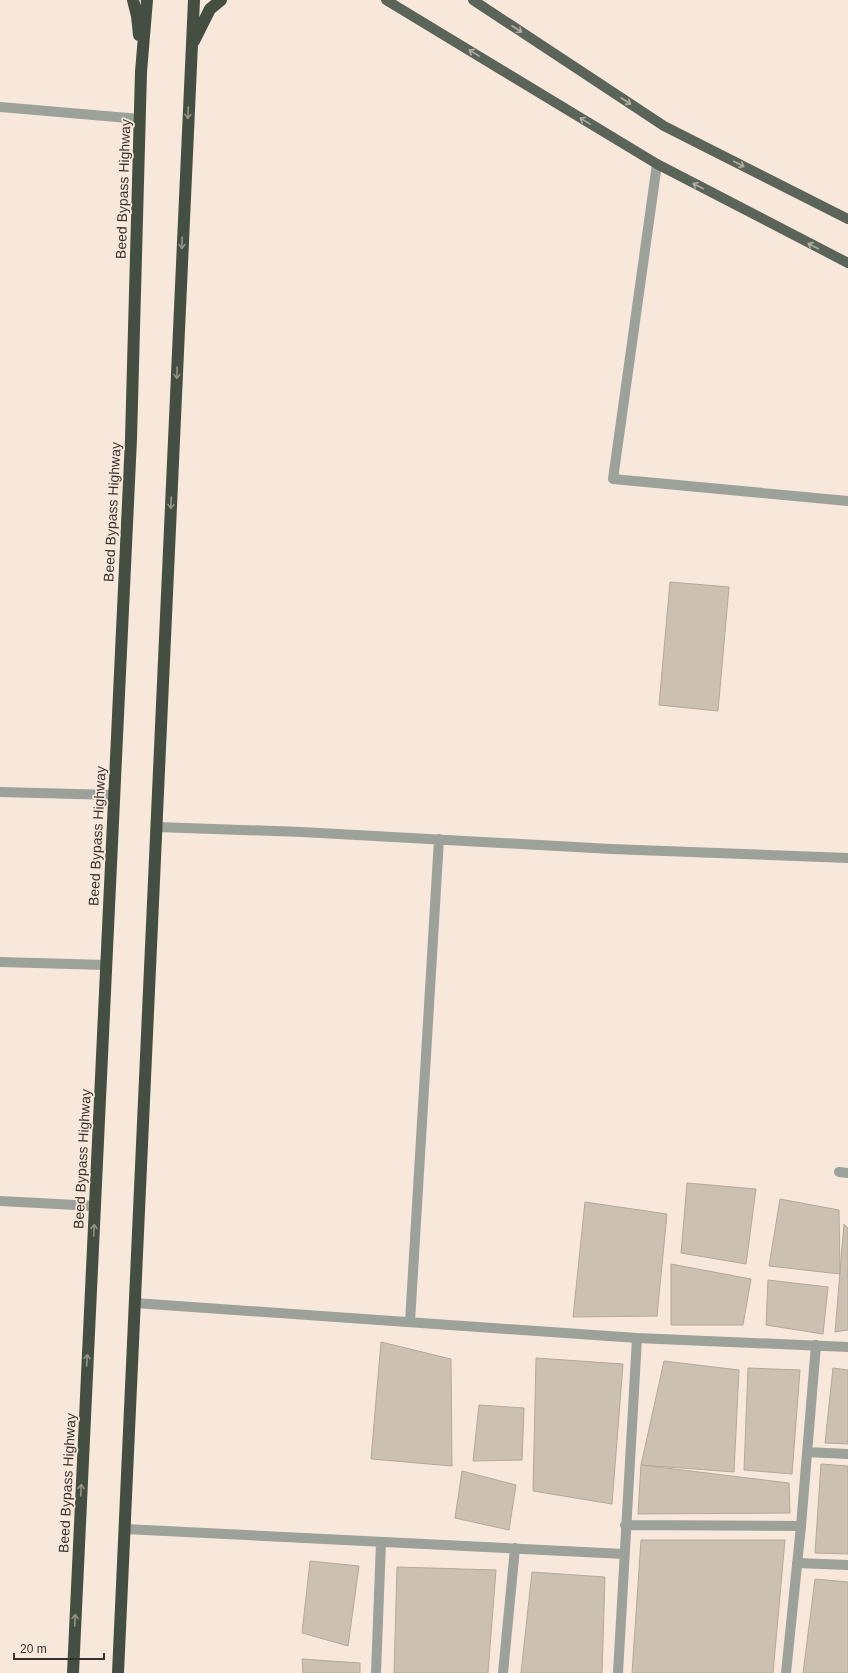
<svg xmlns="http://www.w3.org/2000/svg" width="848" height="1673" viewBox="0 0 848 1673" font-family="Arial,sans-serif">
<rect width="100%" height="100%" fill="#f8e8db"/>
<!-- building -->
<path fill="#ccc0b1" stroke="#b4a89a" d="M670 582 729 587 718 711 659 705Z
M687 1183 756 1189 746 1264 681 1253Z
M780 1199 839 1210 840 1274 769 1266Z
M585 1202 667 1214 657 1316 573 1317Z
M844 1224 848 1228V1330L835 1332Z
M671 1264 751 1279 743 1325H671Z
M768 1280 828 1287 823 1334 766 1325Z
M381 1342 451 1359 452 1466 371 1459Z
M536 1358 623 1364 612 1504 533 1491Z
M664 1361 739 1370 734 1472 641 1465Z
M748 1368 800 1370 792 1474 744 1470Z
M833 1368 848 1370V1444L825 1443Z
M479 1405 524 1408 522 1460 473 1461Z
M821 1464 848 1466V1554L815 1553Z
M641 1465 789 1483 790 1513 638 1514Z
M462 1471 516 1485 509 1530 455 1518Z
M641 1540H785L773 1673H632Z
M310 1561 359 1566 348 1646 302 1633Z
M397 1567 496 1570 488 1673H394Z
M532 1572 605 1577 602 1673H521Z
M815 1579 848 1582V1673H803Z
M302 1659 360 1663V1673H303Z"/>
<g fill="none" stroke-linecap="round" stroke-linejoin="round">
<!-- minor -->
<path stroke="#9ca19a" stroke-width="10" d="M0 107 140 119
M657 164 613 479 848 501
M0 792 114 795
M157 827 302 832 611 849 848 858
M0 962 106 965
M839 1172 848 1173
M0 1201 95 1206
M135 1303 637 1338 848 1347
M410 1322 439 839
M807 1452 848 1454
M625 1525 801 1526
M125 1529 624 1554
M797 1563 848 1565
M376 1673 381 1542
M503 1673 515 1548
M618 1673 637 1338
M786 1673 801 1526 816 1345"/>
<!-- major -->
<path stroke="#5b6458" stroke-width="10" d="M386 0 657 164 848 263
M473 0 664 126 848 219"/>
<!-- highway -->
<path stroke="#444e41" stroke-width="12" d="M133 0 137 16 139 35
M194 41 210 9 221 0
M73 1673 131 439 141 72 147 0
M118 1673 194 0"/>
</g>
<!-- one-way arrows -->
<defs><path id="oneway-shaft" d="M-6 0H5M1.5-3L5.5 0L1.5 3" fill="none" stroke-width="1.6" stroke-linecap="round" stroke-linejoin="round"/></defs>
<g stroke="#b1ada0">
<use href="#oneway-shaft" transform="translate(517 29) rotate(33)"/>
<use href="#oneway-shaft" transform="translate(474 53) rotate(-149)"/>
<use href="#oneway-shaft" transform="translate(626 101) rotate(33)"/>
<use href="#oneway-shaft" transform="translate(585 121) rotate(-149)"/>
<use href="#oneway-shaft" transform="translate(739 164) rotate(27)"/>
<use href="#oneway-shaft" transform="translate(698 186) rotate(-153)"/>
<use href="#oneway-shaft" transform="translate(813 246) rotate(-153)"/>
</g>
<g stroke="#959386">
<use href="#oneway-shaft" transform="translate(188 113) rotate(92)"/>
<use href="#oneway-shaft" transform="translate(182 243) rotate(92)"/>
<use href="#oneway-shaft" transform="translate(177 373) rotate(92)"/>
<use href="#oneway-shaft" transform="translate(171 503) rotate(92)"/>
<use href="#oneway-shaft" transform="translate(94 1230) rotate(-87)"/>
<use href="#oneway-shaft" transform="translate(87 1360) rotate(-87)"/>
<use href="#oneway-shaft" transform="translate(81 1490) rotate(-87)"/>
<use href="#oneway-shaft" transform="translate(75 1620) rotate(-87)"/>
</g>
<g text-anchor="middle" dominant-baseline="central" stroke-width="3.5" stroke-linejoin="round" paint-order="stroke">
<!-- street labels -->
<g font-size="14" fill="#37312c" stroke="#f8e8db">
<text transform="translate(123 189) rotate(-88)">Beed Bypass Highway</text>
<text transform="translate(112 512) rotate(-87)">Beed Bypass Highway</text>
<text transform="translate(97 836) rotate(-87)">Beed Bypass Highway</text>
<text transform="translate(82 1159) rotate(-87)">Beed Bypass Highway</text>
<text transform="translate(67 1483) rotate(-87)">Beed Bypass Highway</text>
</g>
</g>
<!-- scale -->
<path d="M14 1653v6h90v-6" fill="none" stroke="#37312c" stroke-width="2"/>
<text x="20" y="1653" font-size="12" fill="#37312c" stroke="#f8e8db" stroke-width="3" paint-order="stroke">20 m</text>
</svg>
